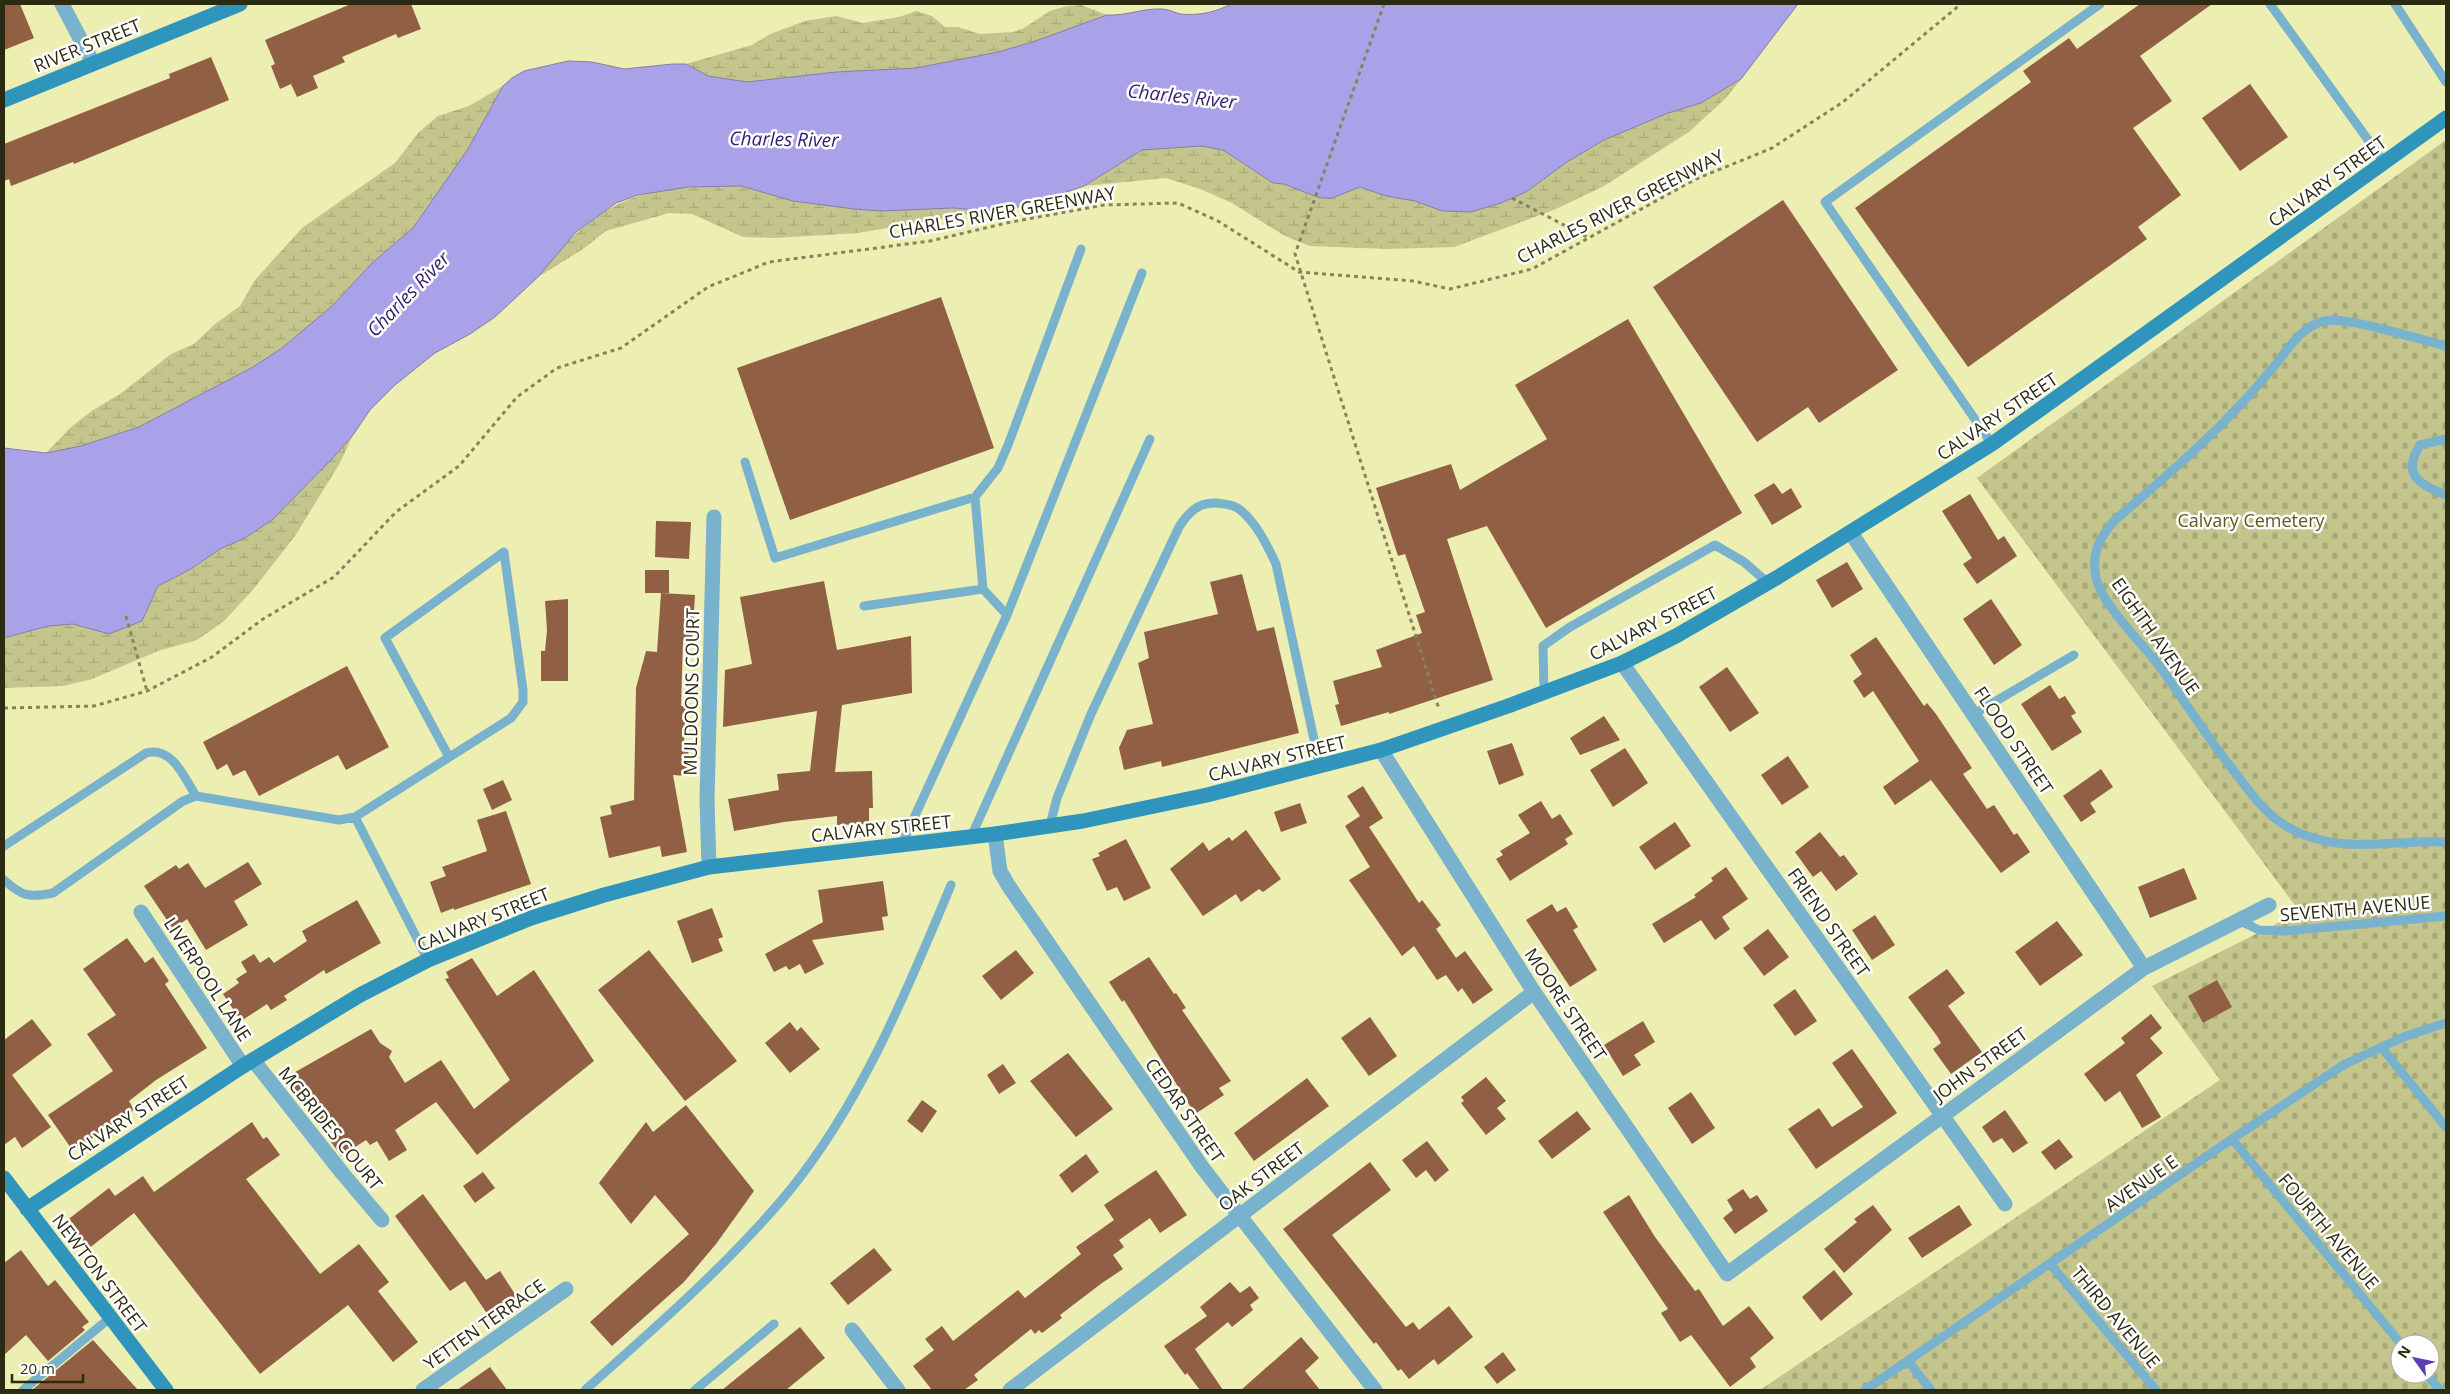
<svg xmlns="http://www.w3.org/2000/svg" width="2450" height="1394" viewBox="0 0 2450 1394" font-family="'Open Sans',sans-serif">
<defs>
<pattern id="wetland-marsh" width="20" height="14" patternUnits="userSpaceOnUse" patternTransform="scale(1.25)"><rect width="20" height="14" fill="#c3c58c"/><path d="M1 5h8M5 5V1M11 12h8M15 12V8" fill="none" stroke="#a8a978"/></pattern>
<pattern id="cemetery-stones" width="16" height="16" patternUnits="userSpaceOnUse" patternTransform="scale(1.25)"><rect width="16" height="16" fill="#c3c58c"/><path d="M2 7V4a2 2 0 0 1 4 0v3zM10 15v-3a2 2 0 0 1 4 0v3z" fill="#a8a978"/></pattern>
</defs>
<rect width="100%" height="100%" fill="#edeeb2"/>
<!-- wetland -->
<path fill="url(#wetland-marsh)" d="M1081 5 1107 15 1033 42 998 52 916 68 836 72 747 82 708 76 686 64 752 45 770 34 805 21 836 16 863 23 899 17 916 11 932 16 945 27H958L980 34 1013 32 1024 28 1050 11 1067 6Z
M1741 79 1726 98 1689 132 1604 186 1556 209 1454 247 1387 249 1310 246 1285 236 1232 203 1200 189 1166 178 1084 186 1142 150 1202 146 1223 150 1273 183 1284 184 1320 198H1332L1360 187 1415 201 1442 211 1471 212 1501 203 1526 192 1567 162 1604 140 1668 113 1701 103Z
M503 86 468 149 413 228 372 263 332 306 282 348 253 367 139 427 81 446 46 453 71 427 93 410 120 394 171 354 194 344 215 324 240 306 255 280 302 228 395 163 419 132 438 116 469 106Z
M741 186 793 201 854 209 881 211 954 208 986 211 858 233 774 238 743 237 692 214 669 213 606 231 583 249 538 277C600 196 642 185 741 186Z
M353 435 340 463 295 536 252 591 224 621 197 640 158 651 92 679 63 686 4 688V638L48 626 74 624 109 634 142 621 158 586 191 569 220 549 245 538 272 520Z"/>
<!-- cemetery -->
<path fill="url(#cemetery-stones)" fill-rule="evenodd" d="M2446 140V1390H1760L2220 1080 2152 986 2300 912 1977 478ZM2400 1344H2430V1374H2400Z"/>
<!-- water -->
<path fill="#aaa2e8" stroke="#847ea8" d="M1231 4H1798L1741 79 1701 103 1668 113 1604 140 1567 162 1526 192 1501 203 1471 212 1442 211 1415 201 1386 196 1360 187 1332 198H1320L1284 184 1273 183 1223 150 1202 146 1142 150 1084 186 1026 206 986 211 954 208 881 211 854 209 793 201 741 186 688 187 638 195 616 203 576 232 538 277 495 317 470 334 435 353 395 385 370 410 353 435 331 460 272 520 245 538 220 549 191 569 158 586 142 621 109 634 73 624 48 626 4 638V448L46 453 81 446 139 427 253 367 282 348 332 306 372 263 413 228 468 149 503 86 512 78 524 71 568 61 592 62 624 69 673 64H686L708 76 747 82 836 72 916 68 998 52 1033 42 1107 15C1126 16 1143 8 1162 9 1169 9 1175 13 1181 14 1199 16 1216 12 1231 4Z"/>
<!-- building -->
<path fill="#915f43" d="M4 4H20L34 38 4 50Z
M351 4H411L421 29 398 38 396 34 342 57 345 62 313 76 318 88 297 97 291 84 280 89 271 66 275 64 265 40Z
M2140 4H2212L2140 56 2172 101 2133 128 2181 195 2138 227 2147 239 1968 367 1855 208 2031 82 2023 71 2069 38 2077 49Z
M211 57 229 100 74 164 73 162 11 186 9 179 4 181V144L170 78 169 74Z
M2250 84 2288 137 2240 171 2202 118Z
M1783 200 1898 370 1819 423 1808 407 1757 442 1653 287Z
M941 297 994 448 790 520 737 368Z
M1628 319 1742 513 1546 628 1487 526 1447 539 1493 680 1389 714V712L1341 726 1335 705 1339 704 1333 681 1382 667 1376 650 1422 633 1416 615 1425 612 1405 554 1398 556 1376 488 1451 464 1460 490 1547 439 1515 385Z
M1774 483 1782 494 1791 488 1802 507 1772 525 1754 495Z
M1970 494 1998 540 2004 536 2017 556 1977 584 1963 564 1972 558 1942 511Z
M656 521 691 522 689 559 655 557Z
M1847 562 1863 589 1832 608 1816 580Z
M645 570H669V593H645Z
M1242 574 1257 631 1274 627 1299 733 1162 767 1161 761 1124 770 1119 748 1127 730 1153 724 1138 663 1149 658 1144 632 1218 614 1210 582Z
M824 581 837 650 911 636 912 693 842 705 835 772 872 771 873 808H869V824L837 825V816L784 822 734 831 728 799 779 790 777 774 810 771 817 711 723 727 725 670 752 664 740 597Z
M661 593 695 595 692 642 683 641 681 706H686L684 743H689L687 776 673 775 687 852 662 857 660 846 609 858 600 817 612 814 610 806 634 800 636 688 646 651 657 652Z
M568 599V681H541V651H545L547 630 545 601Z
M1991 599 2022 645 1994 665 1963 619Z
M1876 637 1924 706 1927 703 1936 714 1972 768 1963 774 1987 809 1994 805 2014 835 2017 833 2030 852 2001 873 1931 780 1895 805 1883 787 1919 761 1873 691 1864 698 1853 681 1862 674 1850 655Z
M347 666 389 747 346 770 338 755 259 796 245 770 233 776 227 764 217 770 203 742Z
M1727 667 1759 713 1730 732 1699 687Z
M2050 685 2059 699 2065 696 2076 713 2071 716 2082 732 2052 751 2021 704Z
M1604 716 1620 740 1580 755 1570 738Z
M1512 743 1524 775 1499 785 1487 751Z
M1625 748 1648 783 1613 807 1590 770Z
M1788 756 1809 787 1782 805 1761 775Z
M2101 769 2113 787 2090 803 2096 812 2081 822 2063 796Z
M503 780 512 800 492 810 483 789Z
M1363 786 1383 818 1369 827 1419 903 1422 900 1441 925 1436 929 1456 958 1465 951 1493 990 1473 1004 1462 988 1458 992 1446 975 1437 980 1414 946 1402 956 1349 880 1370 867 1345 826 1360 816 1347 796Z
M1541 801 1552 819 1560 814 1573 834 1565 839 1568 844 1510 881 1496 859 1503 855 1500 851 1530 833 1518 815Z
M1300 803 1307 823 1281 832 1274 812Z
M506 811 531 884 454 910V908L441 913 430 882 446 876 442 867 487 851 477 820Z
M1675 822 1691 846 1655 870 1639 847Z
M1246 830 1281 879 1263 892 1259 889 1241 902 1236 894 1203 916 1170 869 1203 842 1209 851 1229 837 1232 841Z
M1820 832 1840 857 1844 855 1858 874 1836 891 1821 871 1813 877 1795 852Z
M1126 839 1151 888 1124 901 1117 887 1107 891 1092 859 1100 856 1098 853Z
M248 862 262 884 234 901 248 925 206 950 187 919 173 929 144 886 176 865 179 869 188 863 205 888Z
M1726 867 1748 899 1722 917 1730 929 1715 940 1701 920 1664 943 1652 924 1696 897 1694 895 1713 881 1711 878Z
M2184 868 2197 899 2150 918 2138 887Z
M883 881 888 916 882 917 884 930 812 940 824 964 805 974 800 964 789 970 786 966 774 972 765 954 823 922 818 890Z
M357 900 381 943 326 974 324 970 284 996 287 1000 271 1010 267 1004 241 1021 223 994 239 983 236 979 247 972 241 962 254 954 260 963 269 957 274 963 307 941 302 931Z
M1552 904 1557 912 1566 907 1578 927 1573 930 1597 970 1570 987 1526 920Z
M712 908 723 937 718 939 723 951 692 963 677 921Z
M1875 915 1895 945 1872 960 1852 930Z
M2057 921 2083 955 2040 986 2015 952Z
M1768 929 1789 957 1764 976 1743 948Z
M127 938 145 963 153 957 169 981 165 984 207 1048 156 1080 129 1101 134 1110 73 1151 48 1115 113 1071 87 1034 116 1015 83 969Z
M649 950 737 1061 685 1101 598 990Z
M1016 950 1034 973 1001 1000 982 976Z
M1149 957 1174 994 1176 993 1186 1008 1182 1010 1231 1081 1219 1088 1224 1095 1195 1114 1124 1000 1122 1002 1109 982Z
M472 958 497 996 534 970 594 1061 477 1155 436 1102 395 1130 407 1150 389 1161 377 1141 370 1145 366 1140 341 1156 289 1082 293 1080 290 1075 371 1029 380 1043 392 1051 389 1057 405 1083 441 1060 474 1109 510 1080 445 979 449 978 446 972Z
M1947 969 1965 993 1948 1006 1982 1052 1951 1074 1933 1049 1941 1043 1937 1036 1908 997Z
M2217 980 2232 1007 2203 1023 2188 996Z
M1795 989 1817 1021 1795 1036 1773 1005Z
M2151 1014 2162 1028 2150 1038 2163 1053 2136 1075 2161 1117 2142 1128 2120 1091 2105 1102 2084 1074 2125 1043 2121 1038Z
M1370 1017 1397 1056 1369 1076 1341 1038Z
M32 1019 52 1045 12 1075 51 1127 22 1148 15 1137 4 1145V1040Z
M1643 1021 1655 1042 1634 1055 1641 1065 1623 1076 1604 1045Z
M790 1022 797 1031 801 1027 820 1049 790 1073 765 1043Z
M1852 1049 1897 1113 1816 1169 1788 1129 1819 1108 1832 1127 1863 1107 1832 1063Z
M1068 1053 1113 1109 1076 1137 1030 1081Z
M1003 1064 1016 1083 999 1094 987 1075Z
M1486 1077 1506 1101 1497 1108 1506 1119 1486 1135 1461 1103 1464 1101 1461 1097Z
M1307 1078 1329 1106 1254 1161 1234 1133Z
M1691 1092 1715 1128 1692 1144 1668 1108Z
M922 1100 937 1111 922 1133 907 1121Z
M686 1105 754 1191 716 1244 684 1282 612 1346 590 1322 689 1234 655 1195 631 1224 599 1183 646 1122 653 1132Z
M2005 1110 2028 1143 2013 1153 2002 1138 1993 1143 1982 1127Z
M1577 1111 1591 1129 1552 1159 1538 1141Z
M252 1122 263 1139 267 1137 280 1155 246 1179 320 1274 359 1244 389 1282 378 1291 418 1342 393 1362 348 1305 260 1374 134 1213 88 1249 66 1221 109 1188 115 1196 143 1176 154 1192Z
M2059 1139 2073 1157 2055 1170 2041 1152Z
M1427 1141 1449 1170 1435 1182 1426 1170 1416 1178 1402 1160Z
M1086 1154 1099 1172 1072 1193 1059 1175Z
M1370 1162 1391 1190 1332 1235 1406 1327 1413 1322 1419 1330 1449 1306 1473 1337 1438 1365 1434 1359 1409 1379 1401 1369 1398 1371 1376 1342 1374 1344 1283 1229Z
M1156 1170 1187 1215 1160 1233 1150 1218 1119 1240 1124 1247 1113 1255 1123 1269 1102 1283 1060 1315 1062 1318 1042 1333 1039 1330 1035 1334 1031 1329 974 1375 978 1380 964 1390H932L913 1366 934 1350 925 1339 942 1326 953 1341 1018 1290 1025 1298 1081 1254 1076 1247 1114 1220 1104 1205Z
M483 1172 495 1188 475 1203 463 1186Z
M1743 1189 1750 1199 1757 1195 1768 1211 1735 1234 1723 1218 1733 1210 1727 1200Z
M423 1194 486 1280 500 1271 522 1305 494 1324 465 1281 450 1291 395 1216Z
M1629 1195 1655 1237 1695 1291 1699 1289 1723 1326 1749 1306 1774 1338 1750 1358 1756 1367 1730 1387 1691 1335 1680 1342 1661 1313 1668 1309 1603 1212Z
M1873 1205 1892 1230 1844 1273 1824 1249 1857 1222 1854 1219Z
M1959 1205 1972 1225 1922 1258 1908 1238Z
M874 1248 892 1270 848 1305 830 1283Z
M21 1250 48 1286 55 1280 89 1322 82 1327 85 1330 48 1361 26 1335 4 1355V1263Z
M1834 1270 1853 1294 1821 1321 1802 1297Z
M1230 1282 1240 1293 1250 1286 1259 1298 1250 1305 1253 1310 1232 1327 1228 1322 1195 1349 1223 1390H1200L1187 1373 1185 1375 1164 1346 1207 1316 1200 1307Z
M800 1327 825 1358 786 1390H722Z
M1301 1337 1319 1358 1305 1371 1320 1390H1241Z
M93 1340 138 1390H32Z
M1503 1352 1516 1370 1497 1384 1484 1367Z
M490 1367 507 1390H457Z"/>
<g fill="none" stroke-linecap="round" stroke-linejoin="round">
<!-- path -->
<path stroke="#85855d" stroke-width="3" stroke-dasharray="4 4" stroke-linecap="butt" d="M1384 4 1295 254 1439 709
M1512 198 1589 238
M126 616 147 691
M4 708 94 706 147 691 212 657 263 619 334 577 396 512 459 466 517 397 557 368 621 348 708 287 769 262 930 241 1011 222 1104 205 1178 203 1218 221 1299 272 1413 281 1450 289 1532 269 1696 179 1772 148 1843 102 1961 4"/>
<!-- lane -->
<path stroke="#78b2cd" stroke-width="9" d="M2270 4 2384 162
M2395 4 2446 82
M2446 346C2421 340 2347 316 2324 321 2302 326 2288 349 2275 365 2228 424 2171 472 2115 520 2099 538 2091 554 2096 578 2102 605 2143 644 2160 667 2186 703 2209 740 2237 775 2252 795 2265 813 2286 826 2338 857 2392 839 2446 842
M2446 439 2420 445C2401 475 2420 485 2446 495
M1992 444 1825 202 2100 4
M745 462 775 558 975 497 983 589 1007 615
M975 497 998 468 1008 445 1081 249
M864 606 983 589
M1544 694 1543 646 1570 627 1715 545 1744 562 1768 583
M1974 714 2074 655
M355 817 428 960
M1050 825 1057 798 1091 714 1179 527C1188 513 1198 502 1216 503 1223 504 1233 504 1239 509 1256 522 1267 545 1276 564L1320 767
M971 837 1150 439
M902 844 1007 615 1142 273
M4 846 146 753C172 746 184 777 196 796
M4 880C22 896 28 898 53 893L183 801 196 796 339 820 355 817 511 718 523 702V690L504 552 385 638 449 757
M2238 920 2259 930 2286 931 2446 916
M2381 1047 2446 1127
M2232 1139 2401 1344
M2051 1265 2156 1390
M1908 1361 1931 1390
M2426 1374 2440 1390
M23 1390 111 1317
M585 1390C655 1328 726 1266 786 1195 861 1104 906 993 951 885
M695 1390 774 1324
M1865 1390 2232 1139 2345 1064 2406 1036 2446 1023"/>
<!-- street -->
<path stroke="#78b2cd" stroke-width="15" d="M62 4 93 63
M1851 533 2144 968
M1622 663 2005 1204
M1381 750 1534 992 1727 1274 2144 968 2269 905
M995 834 1000 871 1008 885 1202 1167 1375 1390
M709 867 707 800 714 517
M141 912 243 1066
M253 1060 343 1174 382 1220
M852 1330 898 1390
M423 1390 566 1289
M1010 1390 1534 992"/>
<!-- secondary -->
<path stroke="#2f95bd" stroke-width="15" d="M4 100 240 4
M4 1178 166 1390
M27 1209 243 1066 360 995 428 960 531 918 604 895 709 867 995 834 1083 821 1207 795 1381 750 1508 706 1622 663 1676 636 1778 577 1992 444 2446 118"/>
</g>
<g text-anchor="middle" dominant-baseline="central" stroke-width="5" stroke-linejoin="round" paint-order="stroke">
<!-- street labels -->
<g font-size="18" fill="#2b2b13" stroke="#fff">
<text transform="translate(87 45) rotate(-22)">RIVER STREET</text>
<text transform="translate(2327 181) rotate(-36)">CALVARY STREET</text>
<text transform="translate(1620 206) rotate(-27)">CHARLES RIVER GREENWAY</text>
<text transform="translate(1002 212) rotate(-10)">CHARLES RIVER GREENWAY</text>
<text transform="translate(1997 416) rotate(-34)">CALVARY STREET</text>
<text transform="translate(1653 623) rotate(-27)">CALVARY STREET</text>
<text transform="translate(2156 636) rotate(55)">EIGHTH AVENUE</text>
<text transform="translate(691 692) rotate(-89)">MULDOONS COURT</text>
<text transform="translate(2014 740) rotate(56)">FLOOD STREET</text>
<text transform="translate(1277 758) rotate(-14)">CALVARY STREET</text>
<text transform="translate(881 828) rotate(-6)">CALVARY STREET</text>
<text transform="translate(2355 908) rotate(-5)">SEVENTH AVENUE</text>
<text transform="translate(483 919) rotate(-22)">CALVARY STREET</text>
<text transform="translate(1829 922) rotate(55)">FRIEND STREET</text>
<text transform="translate(208 979) rotate(57)">LIVERPOOL LANE</text>
<text transform="translate(1566 1004) rotate(56)">MOORE STREET</text>
<text transform="translate(1980 1064) rotate(-36)">JOHN STREET</text>
<text transform="translate(1185 1110) rotate(55)">CEDAR STREET</text>
<text transform="translate(128 1118) rotate(-33)">CALVARY STREET</text>
<text transform="translate(331 1128) rotate(51)">MCBRIDES COURT</text>
<text transform="translate(1261 1176) rotate(-37)">OAK STREET</text>
<text transform="translate(2141 1183) rotate(-35)">AVENUE E</text>
<text transform="translate(2329 1231) rotate(50)">FOURTH AVENUE</text>
<text transform="translate(100 1273) rotate(53)">NEWTON STREET</text>
<text transform="translate(2116 1317) rotate(50)">THIRD AVENUE</text>
<text transform="translate(484 1324) rotate(-35)">YETTEN TERRACE</text>
</g>
<!-- park labels -->
<g font-size="18" fill="#5a5a21" stroke="#fff">
<text x="2251" y="520">Calvary Cemetery</text>
</g>
<!-- water labels -->
<g font-size="19" font-style="italic" fill="#341e6e" stroke="#fff">
<text transform="translate(1182 96) rotate(6)">Charles River</text>
<text transform="translate(784 139) rotate(1)">Charles River</text>
<text transform="translate(408 294) rotate(-46)">Charles River</text>
</g>
</g>
<!-- border -->
<rect width="2450" height="1394" fill="none" stroke="#2b2b13" stroke-width="10"/>
<!-- north arrow -->
<g transform="translate(2415 1359) rotate(303)"><circle r="24" fill="#ffffff" stroke="#aaaaa1"/>
<path d="M0-4L9 19L0 12L-9 19Z" fill="#5b3db5"/>
<text y="-8" font-size="14" font-weight="bold" text-anchor="middle" fill="#2b2b13">N</text>
</g>
<!-- scale -->
<path d="M12 1374v8h71v-8" fill="none" stroke="#2b2b13" stroke-width="2.5"/>
<text x="20" y="1374" font-size="15" fill="#2b2b13" stroke="#ffffff" stroke-width="4" paint-order="stroke">20 m</text>
</svg>
